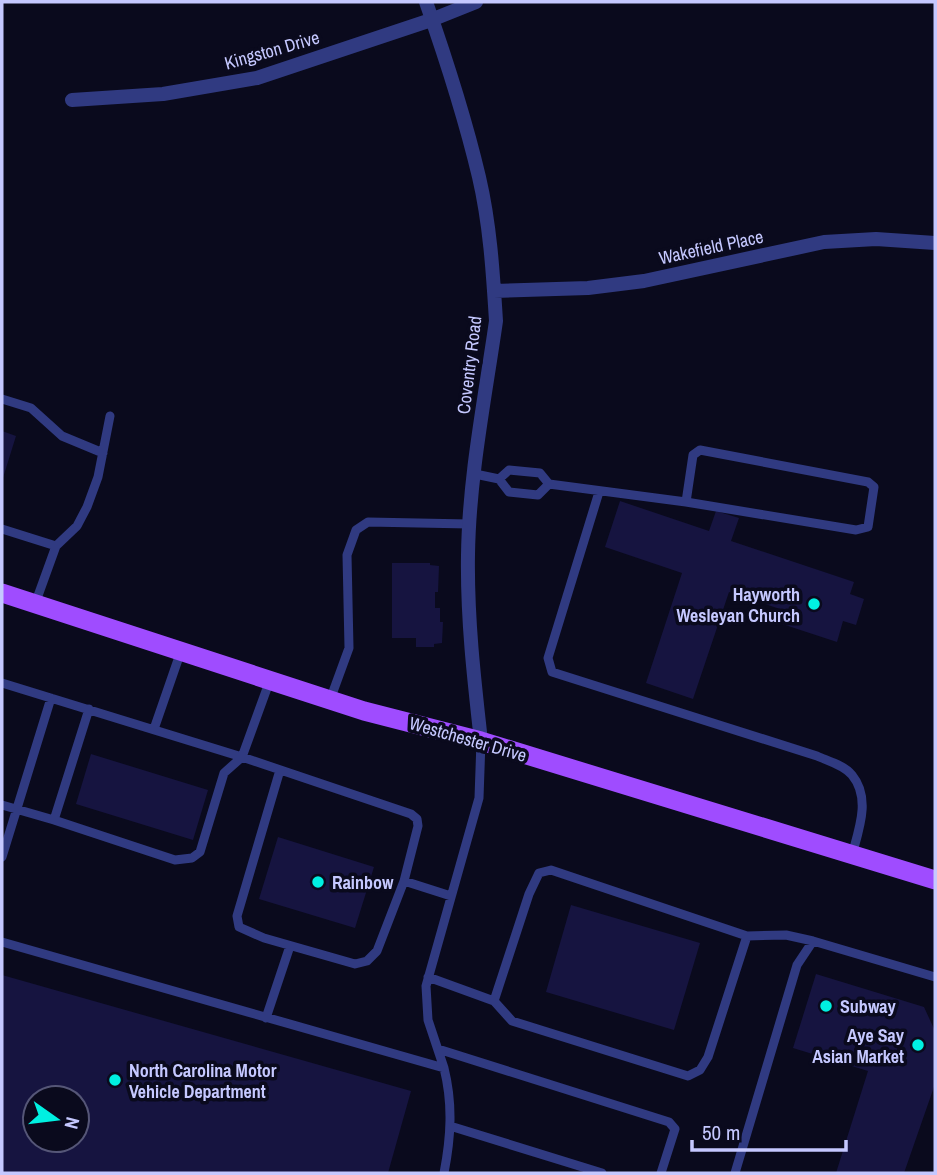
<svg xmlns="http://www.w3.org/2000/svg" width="937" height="1175" viewBox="0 0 937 1175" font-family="'Archivo Narrow',sans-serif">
<rect width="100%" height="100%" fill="#0a0a1d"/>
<!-- building -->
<path fill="#161440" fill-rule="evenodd" d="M2 431 16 436 2 481Z
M620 501 709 531 716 511 739 518 731 541 854 582 850 594 864 599 856 625 843 621 837 642 779 623 780 609 729 592 693 699 646 683 682 573 605 547Z
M392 563H430V565L439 566 438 592H435V608H440V622H443L442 643 434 644V647H416V638H392Z
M91 754 208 790 193 840 76 804Z
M278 837 374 867 355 928 259 899Z
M571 905 700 943 674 1030 546 992Z
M816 974 924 1007 935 1031V1084L904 1173H836L868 1071 793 1048Z
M2 975 411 1091 388 1173H2ZM35 1098H77V1140H35Z"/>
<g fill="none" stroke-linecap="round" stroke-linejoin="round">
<!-- service -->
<path stroke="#303a81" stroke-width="9" d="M2 399 31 408 62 436 103 453
M475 474 499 479 509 492 538 495 549 484 540 473 509 470 499 479
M549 484 686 502 856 530 868 527 874 487 868 482 700 450 693 455 686 502
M599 492 548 658 552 672 817 756C828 761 844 765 852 775 871 798 859 829 852 855
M2 529 56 546
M35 604 56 546 77 526 87 507 98 477 110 416
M2 683 242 757 411 814 417 819 418 826 404 881 451 896
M330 700 349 648 347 555 356 530 368 522 469 524
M89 709 54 820 175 860 192 858 200 852 224 773 242 757 270 680
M154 729 181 651
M280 770 237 916 239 927 264 938 355 964 367 961 377 951 404 881
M2 805 54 820
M2 857 51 698
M2 942 444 1068 428 1020 426 986 479 798 481 741
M428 977 494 1001 529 894 539 873 551 870 747 936 786 935 813 941 935 977
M494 1001 512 1021 688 1076 700 1070 708 1057 747 936
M266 1018 290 946
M438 1049 669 1122 675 1129 661 1173
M444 1068C453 1104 451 1137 444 1173
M450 1126 602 1173
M735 1173 797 965 813 941"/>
<!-- minor -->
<path stroke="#303a81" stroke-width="14" d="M426 2C446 59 465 118 479 177 490 224 493 273 496 321 485 398 469 477 468 555 467 617 474 679 481 741
M72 100 163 94 257 78 431 20 476 2
M494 291 588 288 644 281 824 242 876 239 935 243"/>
<!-- primary -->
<path stroke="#9f4cff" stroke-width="19" d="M2 593 364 711 481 741 935 880"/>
</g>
<!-- markers -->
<g fill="#00f0e1" stroke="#0a0a1d" stroke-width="2.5">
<circle cx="814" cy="604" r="7"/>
<circle cx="318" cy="882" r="7"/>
<circle cx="826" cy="1006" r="7"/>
<circle cx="918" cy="1045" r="7"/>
<circle cx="115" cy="1080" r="7"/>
</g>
<g text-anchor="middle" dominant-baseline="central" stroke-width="7" stroke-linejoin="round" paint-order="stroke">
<!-- street labels -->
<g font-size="18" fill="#c5c8ff" stroke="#0a0a1d">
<text transform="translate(272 50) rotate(-16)">Kingston Drive</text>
<text transform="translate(711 247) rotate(-12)">Wakefield Place</text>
<text transform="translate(469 365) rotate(-83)">Coventry Road</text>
<text transform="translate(468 739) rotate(16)">Westchester Drive</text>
</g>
<!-- poi labels -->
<g font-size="18" font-weight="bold" fill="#c5c8ff" stroke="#0a0a1d" text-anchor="start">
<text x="800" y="594" text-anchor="end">Hayworth<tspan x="800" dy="21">Wesleyan Church</tspan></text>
<text x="332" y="882">Rainbow</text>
<text x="840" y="1006">Subway</text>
<text x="904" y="1035" text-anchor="end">Aye Say<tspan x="904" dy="21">Asian Market</tspan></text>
<text x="129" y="1070">North Carolina Motor<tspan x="129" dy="21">Vehicle Department</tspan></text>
</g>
</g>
<!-- border -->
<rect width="937" height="1175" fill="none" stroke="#c5c8ff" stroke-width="7"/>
<!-- north arrow -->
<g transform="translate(56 1119) rotate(104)"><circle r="33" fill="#0a0a1d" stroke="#555677" stroke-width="2"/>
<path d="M0-5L12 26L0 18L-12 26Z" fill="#00f0e1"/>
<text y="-10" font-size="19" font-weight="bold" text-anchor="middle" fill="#c5c8ff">N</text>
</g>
<!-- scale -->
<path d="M692 1140v10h154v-10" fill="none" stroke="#c5c8ff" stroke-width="3.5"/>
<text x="702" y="1140" font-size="21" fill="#c5c8ff" stroke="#0a0a1d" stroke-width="5" paint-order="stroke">50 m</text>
</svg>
